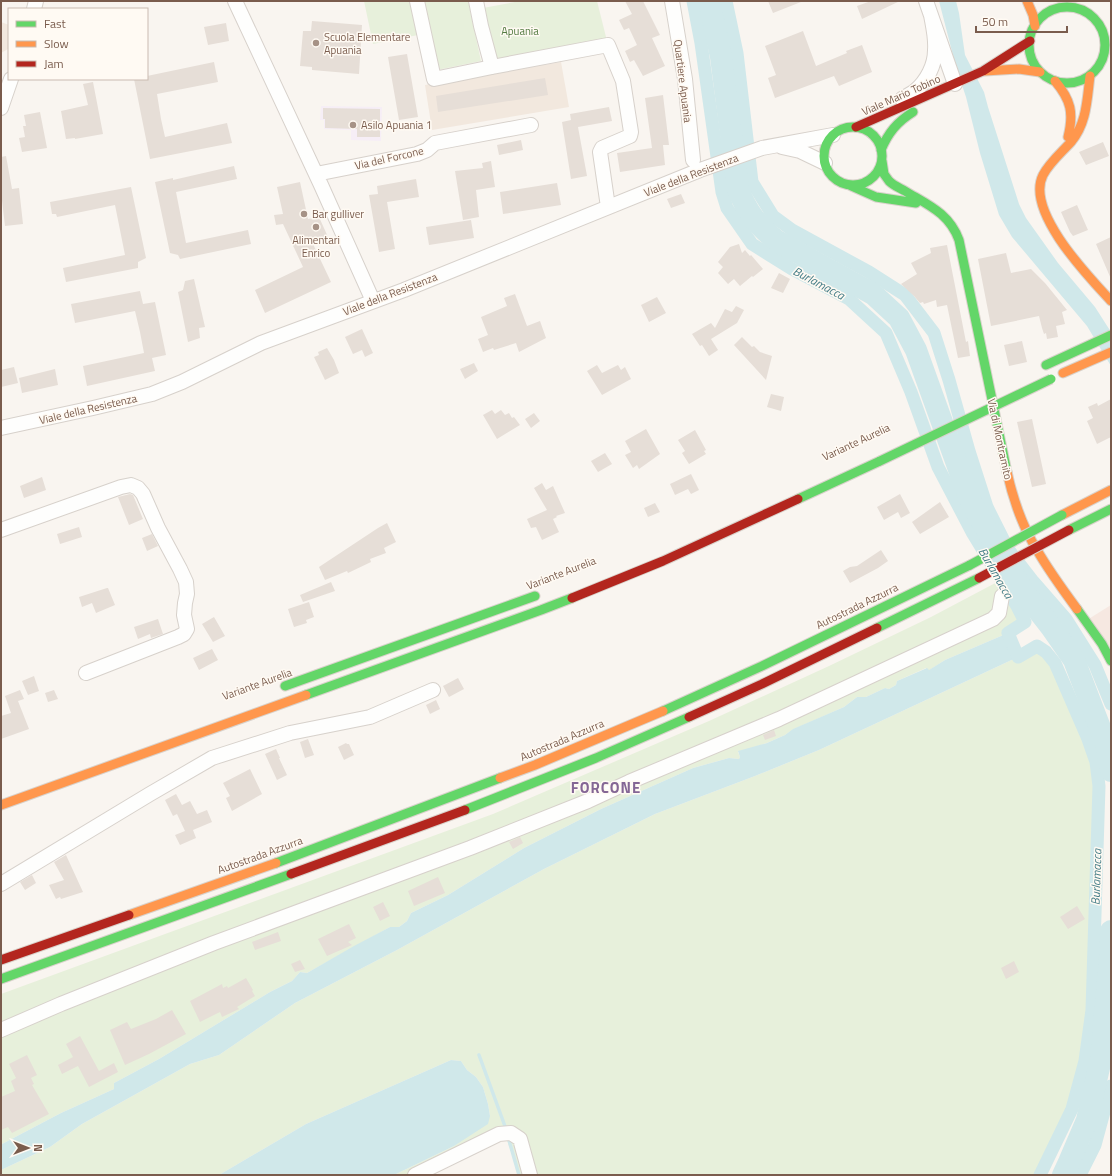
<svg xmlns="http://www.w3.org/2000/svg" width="1112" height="1176" viewBox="0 0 1112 1176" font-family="'Titillium Web',sans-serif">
<rect width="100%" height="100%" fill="#f9f5f0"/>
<!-- residential -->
<path fill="#f2e8de" d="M1 22 9 25V47L8 49 1 53Z
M561 62 569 107 432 130 425 85Z"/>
<!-- commercial -->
<path fill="#f6e8e1" d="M1111 605V661L1087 620Z"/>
<!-- education -->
<path fill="#f6eef6" d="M321 106 382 107 381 141 351 140V130L324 129V120H320Z"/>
<!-- green -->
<path fill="#e7f0db" d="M364 1H410L418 35 373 44Z
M423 1H468L481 61 437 70Z
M520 1H597L608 45 492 67 483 8Z
M1001 580 1017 606 1025 622 1008 633 945 660 928 671 926 668 897 681 896 685 889 689 885 688 866 697H857L844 707 794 729 785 735 767 743 738 752 740 757 739 759 729 758 693 768 601 809 524 848 448 895 411 913 407 921 399 927H390L307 973 300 972 292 981 270 992 159 1059 114 1083V1089L61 1113 2 1144 1 1148V994L493 814 709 721 829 666 931 617Z
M1037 646 1046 652 1055 663 1088 739 1096 762 1099 786 1092 1010 1085 1061 1072 1109 1040 1175H519L505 1134 415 1175H394L454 1146 490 1116 488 1104 483 1087 476 1077 467 1070 461 1061 451 1060 306 1124 219 1175H1V1170L50 1147 82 1124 190 1064 219 1055 295 1003 397 950 544 869 655 814 755 776 819 750 1018 657Z"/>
<!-- water -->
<path fill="#d0e8ea" d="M939 1H956L959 13 965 55 984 92 988 107 1019 204 1026 218 1058 263 1095 307 1111 332V366L1087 326 1012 237 999 215 980 153 966 97 956 67Z
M1008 633 1018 657 819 750 755 776 655 814 544 869 397 950 295 1003 219 1055 190 1064 82 1124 50 1147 1 1170V1148L2 1144 61 1113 114 1089V1083L159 1059 270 992 292 981 300 972 307 973 354 946 390 927H399L407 921 411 913 448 895 524 848 601 809 693 768 729 758 739 759 740 757 738 751 767 743 785 735 793 729 844 707 857 697H866L885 688 889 689 896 685 897 681 927 668 929 670 945 660Z
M451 1060 461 1061 467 1070 476 1077 483 1087 488 1104 490 1116 488 1124 454 1146 394 1175H219L306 1124Z"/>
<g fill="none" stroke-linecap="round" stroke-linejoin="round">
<!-- stream -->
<path stroke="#d0e8ea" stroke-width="3.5" d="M479 1055 506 1129
M508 1137 519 1175"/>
<!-- canal -->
<path stroke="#d0e8ea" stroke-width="13" d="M693 1 701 43 722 192 727 208 752 244 792 269 849 299 886 333 911 392 938 467 972 532 1017 606 1025 622 1008 633 1018 657 1037 646 1046 652 1055 663 1088 739 1096 762 1099 786 1092 1010 1085 1061 1072 1109 1040 1175
M726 1 737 53 752 182 773 216 792 230 869 272 905 295 934 333 949 380 969 451 987 507 1008 549 1032 580 1066 619 1095 665 1111 704
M1080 1175 1095 1145 1111 1086"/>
<!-- river -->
<path stroke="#d0e8ea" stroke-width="22" d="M709 1 721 57 738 189C747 212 757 225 777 241L873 294 899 318 916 350 970 500 991 538 1023 591 1051 627 1074 660 1107 746 1111 771
M1063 1175 1069 1162 1087 1120 1101 1059 1110 957 1111 931"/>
</g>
<!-- building -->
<path fill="#e6ded7" d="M625 1H643L660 35 652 38 665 66 643 76 634 60 630 62 625 51 637 45 629 28 624 30 619 20 632 14Z
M768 1H801V2L773 13Z
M871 1H900L862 19 857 6Z
M312 21 362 25 359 74 312 70V67L300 66 303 31H311Z
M226 23 229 41 208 45 204 27Z
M803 31 816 66 847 53 846 51 862 45 872 72 839 86 834 76 775 98 768 78 776 75 765 46Z
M407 54 418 117 399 120 388 57Z
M214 62 218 82 157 94 161 119 165 137 227 123 232 143 150 159 134 79H147V76Z
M545 78 548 95 438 112 436 96Z
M93 82 103 134 75 139V138L66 139 61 111 88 105 83 84Z
M663 95 669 145H663L665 165 620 172 617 153 652 148 645 98Z
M609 107 612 121 578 127 587 176 571 179 562 122 571 120 570 114Z
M323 108 380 109V137H357V129L325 128V119H323Z
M40 112 47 148 22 152 19 138 25 137 23 126H26L24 115Z
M521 140 523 150 499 155 497 145Z
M1103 142 1109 156 1086 165 1079 152Z
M6 156 12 189 19 188 23 224 5 226 1 192V157Z
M491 161 495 187 476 190 479 217 463 220 455 171 483 168 482 163Z
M234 166 237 179 176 192 186 243 248 230 251 244 180 259 178 255 170 253 155 182 173 178V180Z
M416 179 419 197 387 202 395 249 379 252 369 195 378 194 377 186Z
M300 182 308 219 319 217 328 237 313 244 331 282 265 313 255 290 303 267 283 224 276 225 274 215 283 214 277 187Z
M557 183 561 205 503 214 500 192Z
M131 187 146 258 138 262V268L66 282 63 268 125 255 115 205 57 217 56 214H52L50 202Z
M681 194 685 203 671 208 667 199Z
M1077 205 1088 230 1073 236 1070 232 1061 212Z
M471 220 474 238 429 245 426 227Z
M1111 237V279L1096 244Z
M739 244 742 253 745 250 750 256 751 255 763 269 753 277 752 276 740 286 734 279 728 284 718 273 723 267 718 262 730 247Z
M947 245 966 342 968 341 970 356 958 358 947 305 937 307 936 300 924 304 923 302 920 303 914 296 901 284 917 274 911 263 931 253 930 248Z
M1006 253 1011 273 1031 269 1045 283 1067 310 1062 312 1065 324 1056 326 1058 337 1047 339 1046 333 1044 334 1042 328 1039 316 991 326 978 259Z
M779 273 790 279 783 293 771 288Z
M194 279 205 327 199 328 200 338 188 342 178 292 183 290 185 281Z
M140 291 143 304 155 302 166 355 152 358 155 371 87 386 83 366 144 353 140 332 135 311 75 323 71 304Z
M515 294 527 326 540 321 546 338 519 352 516 343 494 350 493 348 483 352 478 339 488 335 481 317 507 306 504 298Z
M657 297 666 313 649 322 641 305Z
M736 306 744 310 737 323 711 339 718 350 709 356 702 345 700 346 692 334 711 323 715 328 725 309 732 312Z
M362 329 373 353 365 357 362 350 353 354 345 337Z
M742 337 752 347 754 346 760 352 772 356 766 380 734 345Z
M1022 341 1027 362 1009 366 1004 345Z
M327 348 334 360 339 373 325 380 314 357 319 355 318 352Z
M474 363 478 371 465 379 460 369Z
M597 365 602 373 618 365 621 370 625 367 631 379 602 395 587 371Z
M14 367 18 383 1 387V370Z
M55 369 58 385 22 393 19 378Z
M771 394 784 397 781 411 767 407Z
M1111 399V437L1097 444 1087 421 1093 418 1088 407 1097 403 1098 406Z
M492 410 495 414 501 410 505 415 509 413 512 418 514 417 520 425 497 439 483 415Z
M534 413 540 421 531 428 525 419Z
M1032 419 1046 484 1032 487 1017 422Z
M646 429 660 454 639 469 637 465 633 468 625 455 631 452 625 441Z
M695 430 706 450 704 451 706 454 689 464 682 453 685 451 678 440Z
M605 453 612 464 598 472 591 461Z
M691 474 699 490 691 494 688 489 675 495 670 484Z
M42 477 46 490 24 498 20 486Z
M542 483 546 490 553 486 565 513 556 516 557 517 553 519 559 532 542 540 536 527 531 528 527 519 547 510 534 488Z
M130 494 133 495 143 519 129 525 118 497Z
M900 494 910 513 901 518 898 512 884 520 877 507Z
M940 502 949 517 920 534 912 522Z
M655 503 660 512 648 517 644 508Z
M387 523 396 542 384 548 386 553 370 559 371 562 348 573 347 571 325 580 319 567 378 528Z
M79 527 82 537 60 544 57 534Z
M152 534 158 546 147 551 142 538Z
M881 550 888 561 878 568 850 583 843 571 850 567 857 566Z
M331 582 335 591 303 602 300 595Z
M107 588H108L115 605 96 613 92 603 82 607 79 597Z
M309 602 314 617 306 620 307 623 294 627 288 609Z
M214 617 225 636 213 642 202 624Z
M158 619 163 634 151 638 150 634 138 639 134 627Z
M212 649 218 660 199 670 193 658Z
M34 676 39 691 28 695 22 681Z
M458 678 464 689 449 697 443 686Z
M20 690 24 699 18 701 29 729 1 739V716L11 713 5 696Z
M54 690 58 699 48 702 45 693Z
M436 700 440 709 430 714 426 705Z
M774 730 776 736 765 740 763 735Z
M308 739 314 755 305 758 300 742Z
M346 743 347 744H349L354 755 344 760 338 747Z
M276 749 280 758H279L287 775 277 780 265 754Z
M250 769 262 794 232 811 226 798 230 796 223 783Z
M176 794 182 805 190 801 197 814 207 810 212 822 193 830 196 838 180 845 175 835 185 831 177 814 173 816 165 800Z
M520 837 523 843 513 849 509 842Z
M66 855 83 892 61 899 60 897 56 899 49 885 64 880 54 862Z
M32 875 36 883 25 890 20 882Z
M438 877 445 893 414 906 408 891Z
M383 902 390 916 380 921 373 907Z
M1077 906 1085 919 1068 929 1060 917Z
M349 924 356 938 348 942 352 945 327 956 318 939Z
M278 932 281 941 255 950 252 942Z
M300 960 305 969 295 972 291 964Z
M1014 961 1019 972 1006 979 1001 968Z
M246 978 253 990 252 991 255 996 237 1007 239 1009 222 1017 220 1012 200 1022 190 1001 222 984 223 988 227 986 228 988Z
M172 1010 186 1034 149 1054 125 1065 110 1030 127 1022 131 1029 156 1019Z
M80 1036 99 1071 114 1063 118 1072 89 1087 78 1066 62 1074 58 1065 73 1057 66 1044Z
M27 1055 37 1075 31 1078 34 1084 32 1085 49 1114 12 1133 8 1127 1 1130V1097L15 1091 11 1081 16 1078 9 1064Z"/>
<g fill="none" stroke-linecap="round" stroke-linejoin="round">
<defs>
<path id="street" d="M235 1 321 185 373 301
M417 1 434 79 492 67 608 45 623 81 631 132 630 136 602 148 600 152 608 207
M476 1 481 26 492 67
M672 1 685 79 693 160
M926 1 955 84
M34 9 36 1
M902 99C906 96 911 94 915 91 927 81 935 65 935 50 936 38 933 26 931 15
M1 108 11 79
M782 147 800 151 825 163
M316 174 417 154 427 150 435 143 531 125
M1 428 93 408 152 394 182 382 261 343 404 290 700 170 762 148 833 135
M1 530 121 487 131 485 138 488 143 494 158 528 180 569 186 582 187 594 185 603 184 615 187 629 184 634 178 637 86 673
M1 884 150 794 212 758 290 733 370 717 433 690
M1 1030 61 1004 214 943 470 848 588 801 629 782 779 719 993 619 999 613 1002 596
M415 1175 499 1134 511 1133 520 1139 530 1175"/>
<path id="fast" d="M1029 45a38 38 0 1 1 76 0a38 38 0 1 1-76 0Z
M824 156a29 29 0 1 1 58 0a29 29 0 1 1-58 0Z
M881 150C888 133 897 122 913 112
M882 161 884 174 889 181C894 186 900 188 905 191 928 205 949 213 959 240L1007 472
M849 185 876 197 916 203
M1046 365 1111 335
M798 499 880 461
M1069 530 1111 509
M1077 609 1102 644 1111 661
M877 628 979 578
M285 686 535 596
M306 695 541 610 572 598
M663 711 762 666 970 565
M465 810 596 758 689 717
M276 863 500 778
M1 979 291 874"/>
<path id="slow" d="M1027 1 1033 15 1035 26
M985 71 1019 69 1040 72
M1090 76C1087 99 1087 123 1071 142 1061 153 1050 162 1043 175 1025 211 1088 276 1111 301
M1055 81C1071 100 1074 113 1068 137
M1063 373 1111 352
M1007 472C1013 499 1022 526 1037 550 1049 571 1063 590 1077 609
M1062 515 1111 490
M500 778 535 765 663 711
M1 805 306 695
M129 915 276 863"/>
<path id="jam" d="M856 127 983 71 1030 41
M572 598 663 561 798 499
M689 717 762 684 877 628
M291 874 465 810
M1 960 129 915"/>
</defs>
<!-- street casing -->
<use href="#street" stroke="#d7d1cb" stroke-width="16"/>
<!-- fast casing -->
<use href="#fast" stroke="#d9d2cb" stroke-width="11"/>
<!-- slow casing -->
<use href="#slow" stroke="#d9d2cb" stroke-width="11"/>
<!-- jam casing -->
<use href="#jam" stroke="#d9d2cb" stroke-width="11"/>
<!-- street -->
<use href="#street" stroke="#fefefd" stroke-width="14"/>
<!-- fast -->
<use href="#fast" stroke="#63d668" stroke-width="9"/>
<!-- slow -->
<use href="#slow" stroke="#ff974d" stroke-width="9"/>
<!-- jam -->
<use href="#jam" stroke="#b3261e" stroke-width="9"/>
<defs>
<path id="fast-bridge" d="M880 461 1051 379
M970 565 1062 515"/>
<path id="jam-bridge" d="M979 578 1069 530"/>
</defs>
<!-- fast-bridge casing -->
<use href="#fast-bridge" stroke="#dad1cc" stroke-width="11" stroke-linecap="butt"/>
<!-- jam-bridge casing -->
<use href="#jam-bridge" stroke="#dad1cc" stroke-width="11" stroke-linecap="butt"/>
<!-- fast-bridge -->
<use href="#fast-bridge" stroke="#63d668" stroke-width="9"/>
<!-- jam-bridge -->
<use href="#jam-bridge" stroke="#b3261e" stroke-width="9"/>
</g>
<!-- markers -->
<g fill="#a69286" stroke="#fffaf3" stroke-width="1.5">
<circle cx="316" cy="43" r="4"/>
<circle cx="353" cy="125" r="4"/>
<circle cx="304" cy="214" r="4"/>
<circle cx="316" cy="227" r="4"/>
</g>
<g text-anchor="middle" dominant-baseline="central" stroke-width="3" stroke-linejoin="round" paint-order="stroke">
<!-- park labels -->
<g font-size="11" fill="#537a41" stroke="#fffaf3">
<text x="520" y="31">Apuania</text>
</g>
<!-- poi labels -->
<g font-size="11" fill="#7a5c4d" stroke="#fffaf3" text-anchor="start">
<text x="324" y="37">Scuola Elementare<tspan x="324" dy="13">Apuania</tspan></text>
<text x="361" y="125">Asilo Apuania 1</text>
<text x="312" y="214">Bar gulliver</text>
<text x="316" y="240" text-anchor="middle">Alimentari<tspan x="316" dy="13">Enrico</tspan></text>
</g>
<!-- street labels -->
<g font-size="11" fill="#7a5c4d" stroke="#fffaf3">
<text transform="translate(683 81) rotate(83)">Quartiere Apuania</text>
<text transform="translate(901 95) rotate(-24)">Viale Mario Tobino</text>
<text transform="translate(389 158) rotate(-13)">Via del Forcone</text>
<text transform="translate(691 175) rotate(-21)">Viale della Resistenza</text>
<text transform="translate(390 294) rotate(-21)">Viale della Resistenza</text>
<text transform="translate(88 409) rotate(-13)">Viale della Resistenza</text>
<text transform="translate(1000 439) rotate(78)">Via di Montramito</text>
<text transform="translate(856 442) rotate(-25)">Variante Aurelia</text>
<text transform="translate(561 573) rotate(-21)">Variante Aurelia</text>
<text transform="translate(857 606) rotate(-26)">Autostrada Azzurra</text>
<text transform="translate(257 684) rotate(-20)">Variante Aurelia</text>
<text transform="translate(562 740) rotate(-23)">Autostrada Azzurra</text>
<text transform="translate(260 855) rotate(-20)">Autostrada Azzurra</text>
</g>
<!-- water labels -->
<g font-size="12" font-style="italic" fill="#437c86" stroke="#fffaf3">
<text transform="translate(819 283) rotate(28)">Burlamacca</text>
<text transform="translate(996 573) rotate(60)">Burlamacca</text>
<text transform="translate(1096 877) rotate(-88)">Burlamacca</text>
</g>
<!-- district labels -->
<g font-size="15" font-weight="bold" letter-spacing="1" fill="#846695" stroke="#fffaf3">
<text x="606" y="787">FORCONE</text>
</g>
</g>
<!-- border -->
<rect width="1112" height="1176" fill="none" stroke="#7a5c4d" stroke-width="4"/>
<!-- legend -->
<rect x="8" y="8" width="140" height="72" fill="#fffaf3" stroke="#cabbb1"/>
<rect x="16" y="21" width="20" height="6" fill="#63d668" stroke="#cabbb1"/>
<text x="44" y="28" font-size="12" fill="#7a5c4d">Fast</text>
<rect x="16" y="41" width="20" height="6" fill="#ff974d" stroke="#cabbb1"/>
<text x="44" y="48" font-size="12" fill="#7a5c4d">Slow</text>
<rect x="16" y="61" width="20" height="6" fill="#b3261e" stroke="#cabbb1"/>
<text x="44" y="68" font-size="12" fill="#7a5c4d">Jam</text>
<!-- north arrow -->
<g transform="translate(28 1148) rotate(90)" stroke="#fffaf3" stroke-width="3" paint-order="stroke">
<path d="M0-3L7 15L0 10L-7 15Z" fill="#7a5c4d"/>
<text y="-6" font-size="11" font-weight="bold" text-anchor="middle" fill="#7a5c4d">N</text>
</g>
<!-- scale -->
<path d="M976 26v6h91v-6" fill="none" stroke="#7a5c4d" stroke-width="2"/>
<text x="982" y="26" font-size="12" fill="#7a5c4d" stroke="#fffaf3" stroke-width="3" paint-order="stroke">50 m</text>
</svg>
